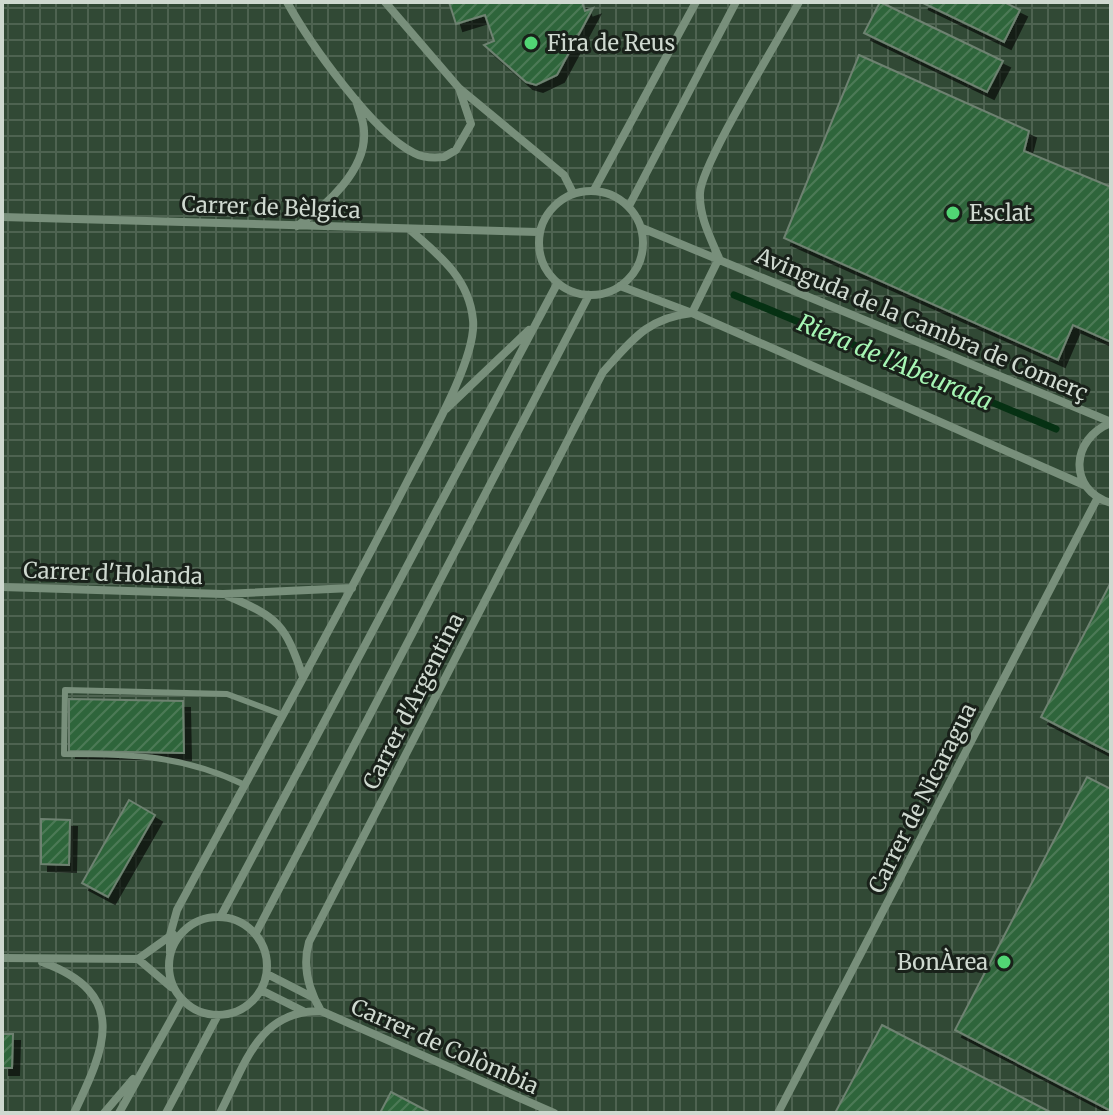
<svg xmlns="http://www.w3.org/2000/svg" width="1113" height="1115" viewBox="0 0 1113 1115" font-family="Merriweather,serif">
<defs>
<pattern id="industrial-grid" width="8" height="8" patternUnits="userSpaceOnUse" patternTransform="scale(2)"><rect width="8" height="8" fill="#314935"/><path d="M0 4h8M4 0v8" fill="none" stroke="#4e6351"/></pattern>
<pattern id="building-hatch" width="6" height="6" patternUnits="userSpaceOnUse" patternTransform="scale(2)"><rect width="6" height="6" fill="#2f653b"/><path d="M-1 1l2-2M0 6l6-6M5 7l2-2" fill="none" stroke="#4c7a56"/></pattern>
<filter id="shadow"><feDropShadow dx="7" dy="7" stdDeviation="0" flood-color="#0009"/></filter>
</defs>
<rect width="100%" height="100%" fill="#2b3d2e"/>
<!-- industrial -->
<path fill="url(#industrial-grid)" d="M2 2H1111V1113H2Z"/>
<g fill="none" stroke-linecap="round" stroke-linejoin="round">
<!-- stream -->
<path stroke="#063113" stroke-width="7" d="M734 295 1056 429"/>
</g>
<!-- building -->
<path fill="url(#building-hatch)" stroke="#6e8271" stroke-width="2" filter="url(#shadow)" d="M449 2H582L585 11 593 8 557 75 536 85 526 82 484 45 494 41 485 15 456 24Z
M880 2 1003 61 987 92 864 33Z
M921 2H1004L1020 10 1004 42Z
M859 55 1029 131 1024 151 1111 187V342L1073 325 1058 360 784 238Z
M1111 582V753L1041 717Z
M69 699 183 701 184 753 69 751Z
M1087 777 1111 789V1111L955 1030Z
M129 800 155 815 108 897 82 883Z
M41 819 70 820 69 865 41 864Z
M882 1025 1052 1113H835Z
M2 1034H13L12 1068H2Z
M391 1092 431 1113H380Z"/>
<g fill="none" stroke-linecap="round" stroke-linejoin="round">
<!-- service -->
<path stroke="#788f7b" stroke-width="6" d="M245 785C182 755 133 754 64 754L65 690 227 694 283 715"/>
<!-- minor -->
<path stroke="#788f7b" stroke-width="8" d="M287 2C309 42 373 133 414 153 423 158 434 158 444 157L456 150 471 124 459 88
M385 2 459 88 564 175 573 193
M594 190 696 2
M539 243a52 52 0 1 1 104 0a52 52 0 1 1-104 0Z
M629 206 736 2
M2 217 539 232
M297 226C326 206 367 170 364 131 364 121 358 109 356 100
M642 228 1111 422
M620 286 692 313 1084 485
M446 409 529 330
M1111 423C1071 438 1067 490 1111 503
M2 587 223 594 352 588
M228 596C279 618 285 624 303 677
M221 916 557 284
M169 966a49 49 0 1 1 98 0a49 49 0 1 1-98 0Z
M256 933 589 295
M170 953V935L177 910C254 767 333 626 407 482 426 445 477 359 473 320 469 278 439 255 409 229
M2 958 138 959 173 934
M138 959 171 987
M42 962C130 994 105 1048 74 1113
M267 974 312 997
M261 990 303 1011
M321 1011 554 1113
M104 1113 133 1079
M119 1113 182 1000
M166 1113 218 1015
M220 1113C245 1065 258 1010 321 1011 308 989 302 967 309 942L603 372C632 340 647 318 692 313L719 258C710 237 699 216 700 193 701 164 781 36 799 2
M778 1113 1097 499"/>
</g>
<!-- markers -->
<g fill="#51d674" stroke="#19211a" stroke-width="3">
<circle cx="531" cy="43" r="8"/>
<circle cx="953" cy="213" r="8"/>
<circle cx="1004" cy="962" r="8"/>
</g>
<g text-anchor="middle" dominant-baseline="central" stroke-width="6" stroke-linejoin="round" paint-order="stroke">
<!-- poi labels -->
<g font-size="22" fill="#cfd9d0" stroke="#19211a" text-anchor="start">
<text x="547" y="43">Fira de Reus</text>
<text x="969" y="213">Esclat</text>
<text x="988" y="962" text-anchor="end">BonÀrea</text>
</g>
<!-- street labels -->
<g font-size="22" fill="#cfd9d0" stroke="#19211a">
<text transform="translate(271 207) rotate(2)">Carrer de Bèlgica</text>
<text transform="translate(922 324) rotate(23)">Avinguda de la Cambra de Comerç</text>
<text transform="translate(113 573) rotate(2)">Carrer d'Holanda</text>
<text transform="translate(413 701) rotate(-63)">Carrer d'Argentina</text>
<text transform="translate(922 798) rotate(-63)">Carrer de Nicaragua</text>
<text transform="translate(445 1046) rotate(24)">Carrer de Colòmbia</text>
</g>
<!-- water labels -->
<g font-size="24" font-style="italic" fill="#a6f6b4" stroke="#19211a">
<text transform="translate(895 362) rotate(23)">Riera de l'Abeurada</text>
</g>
</g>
<!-- border -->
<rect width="1113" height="1115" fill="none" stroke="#cfd9d0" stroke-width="8"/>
</svg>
